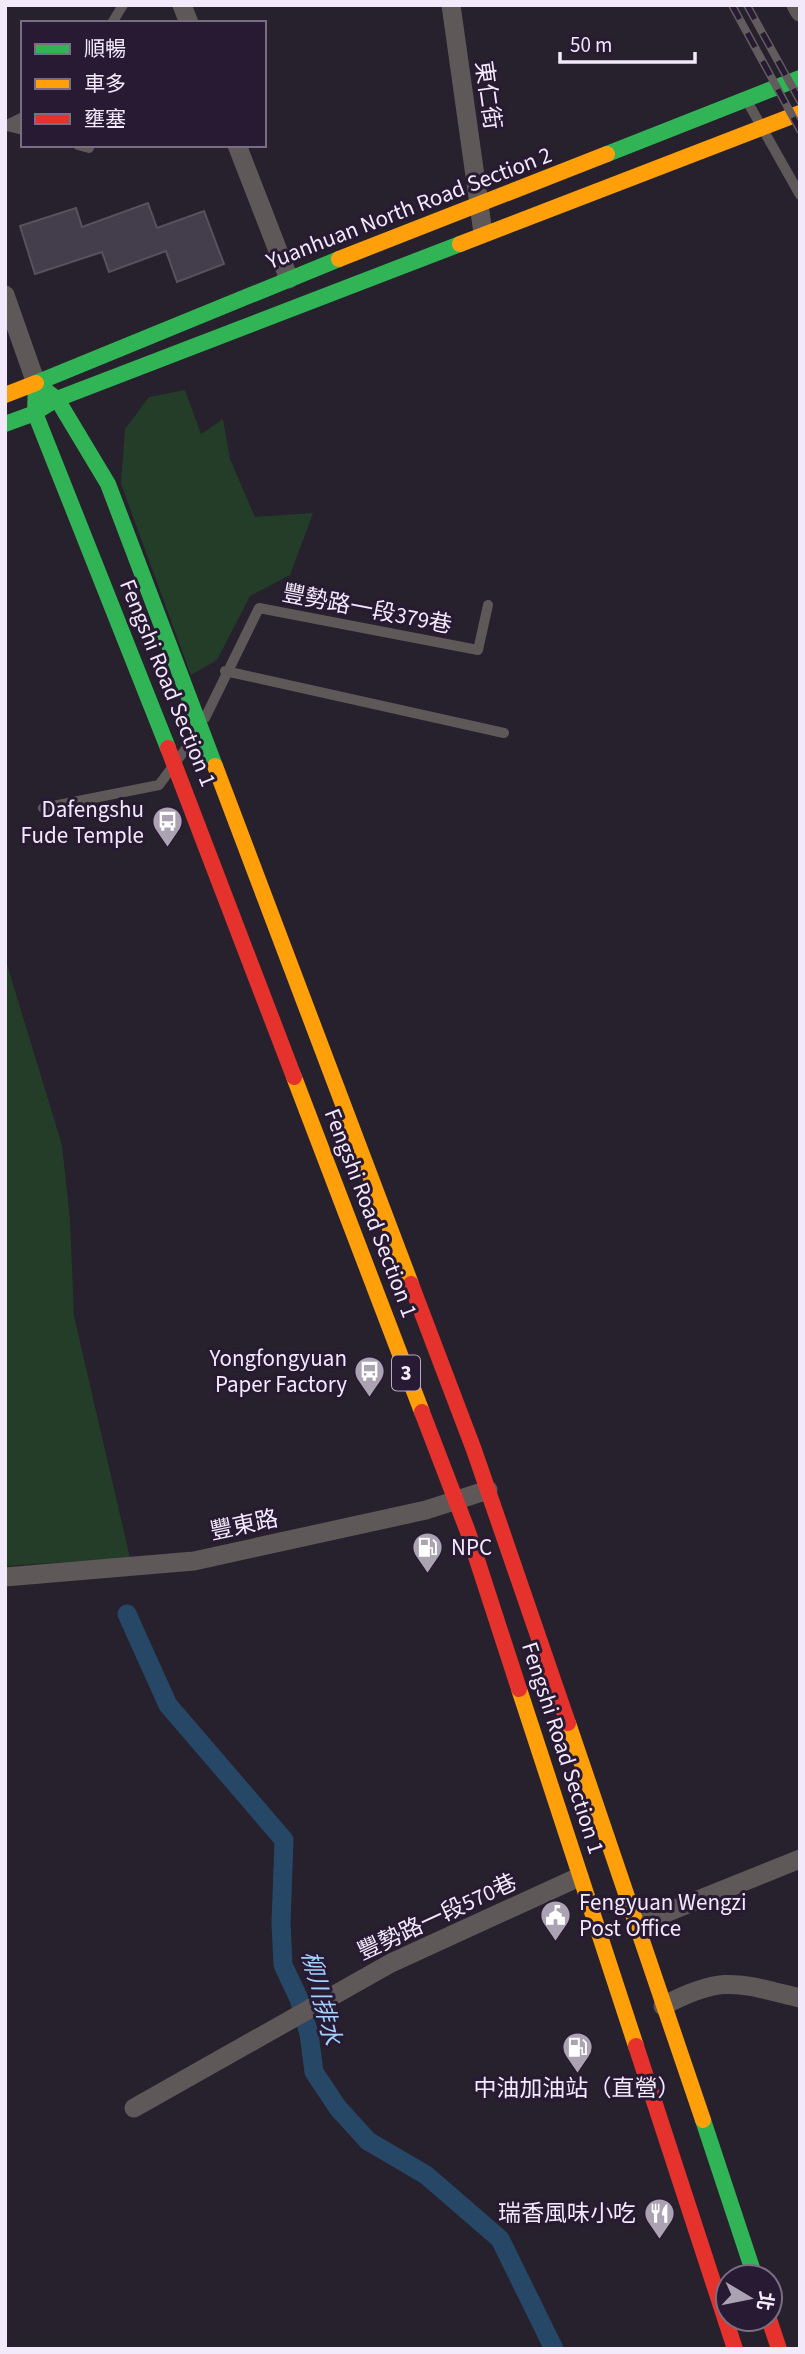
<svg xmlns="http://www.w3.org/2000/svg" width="805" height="2354" viewBox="0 0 805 2354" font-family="'Source Sans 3','Noto Sans TC',sans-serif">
<rect width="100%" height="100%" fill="#27202d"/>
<!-- green -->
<path fill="#243d28" d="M185 390 201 434 223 419 230 459 255 517 313 513 290 575 250 596 217 660 191 675 121 484 125 429 149 397Z
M5 958 62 1145 70 1220 74 1316 130 1558 5 1566Z"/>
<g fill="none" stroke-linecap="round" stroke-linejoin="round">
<!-- canal -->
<path stroke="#264866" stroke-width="19" d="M127 1614 168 1705 284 1840 281 1923 283 1965 299 1999 309 2034 314 2072 338 2108 368 2141 426 2175 500 2239 554 2349"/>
</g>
<!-- building -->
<path fill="#443d4b" stroke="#57525d" stroke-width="2" d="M148 203 157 228 204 211 224 264 177 282 166 251 109 272 102 252 35 274 20 226 76 208 82 227Z"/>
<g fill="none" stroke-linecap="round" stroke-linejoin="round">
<!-- lane -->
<path stroke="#5f5858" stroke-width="10" d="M112 23 123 5
M747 101 800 195
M5 126 23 117
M7 126 23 130
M78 145 89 148V145
M225 671 504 733
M205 718 259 608 478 650 488 605
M43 808 159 785 196 735"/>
<!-- street -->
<path stroke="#5f5858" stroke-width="19" d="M182 5 189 23
M451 5 483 233
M796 5 800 12
M237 145 289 279
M5 295 36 383
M5 1577 194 1561 426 1510 488 1490
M638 1924 800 1859
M663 2006C723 1974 737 1983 800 1998
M134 2108 391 1963 579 1877"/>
<!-- fast -->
<path stroke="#30b455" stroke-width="16" d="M607 154 800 78
M36 383 339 259
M36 383 35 413 168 748
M36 383 57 399 108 484 215 766
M39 410 57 399 460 244
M5 424 35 413
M703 2120 755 2277"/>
<!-- slow -->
<path stroke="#ff9f0a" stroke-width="16" d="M460 244 800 113
M339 259 607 154
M5 395 36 383
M215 766 411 1284
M294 1077 422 1412
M519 1689 636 2046
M568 1723 703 2120"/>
<!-- jam -->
<path stroke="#e5322d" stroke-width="16" d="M168 748 294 1077
M411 1284 474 1450 568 1723
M422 1412 468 1532 519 1689
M636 2046 735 2349
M769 2319 779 2349"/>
<defs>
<path id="rail" d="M732 5 800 130
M747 5 800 101"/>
</defs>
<!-- rail casing -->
<use href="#rail" stroke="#625c5f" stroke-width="8"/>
<!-- rail -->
<use href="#rail" stroke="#281a33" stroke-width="5" stroke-dasharray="16" stroke-linecap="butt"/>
</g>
<!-- icons -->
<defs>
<symbol id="bus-pin" viewBox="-11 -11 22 30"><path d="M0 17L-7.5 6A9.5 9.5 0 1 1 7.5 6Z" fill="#aba3b2" stroke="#281a33"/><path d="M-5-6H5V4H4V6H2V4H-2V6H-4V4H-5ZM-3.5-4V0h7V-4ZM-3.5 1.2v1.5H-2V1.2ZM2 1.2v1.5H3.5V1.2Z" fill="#fff"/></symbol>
<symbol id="fuel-pin" viewBox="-11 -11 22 30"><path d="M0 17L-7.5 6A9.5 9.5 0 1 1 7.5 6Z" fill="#aba3b2" stroke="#281a33"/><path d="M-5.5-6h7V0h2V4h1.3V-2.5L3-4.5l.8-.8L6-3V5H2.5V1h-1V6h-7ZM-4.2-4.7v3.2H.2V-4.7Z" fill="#fff"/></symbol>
<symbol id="civic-pin" viewBox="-11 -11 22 30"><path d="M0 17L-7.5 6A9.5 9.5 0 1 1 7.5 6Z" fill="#aba3b2" stroke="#281a33"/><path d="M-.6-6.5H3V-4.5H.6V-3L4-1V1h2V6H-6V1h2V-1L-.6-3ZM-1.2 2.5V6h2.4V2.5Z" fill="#fff"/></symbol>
<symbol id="restaurant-pin" viewBox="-11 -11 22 30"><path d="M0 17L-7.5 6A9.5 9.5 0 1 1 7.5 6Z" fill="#aba3b2" stroke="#281a33"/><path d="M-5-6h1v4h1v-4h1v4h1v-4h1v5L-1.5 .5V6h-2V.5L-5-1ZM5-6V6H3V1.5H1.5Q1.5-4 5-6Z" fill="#fff"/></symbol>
</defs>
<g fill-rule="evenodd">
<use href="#bus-pin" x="150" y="804" width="35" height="47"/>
<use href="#bus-pin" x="352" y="1354" width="35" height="47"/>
<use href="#fuel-pin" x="410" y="1530" width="35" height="47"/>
<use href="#civic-pin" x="538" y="1898" width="35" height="47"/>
<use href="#fuel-pin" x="560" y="2030" width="35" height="47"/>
<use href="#restaurant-pin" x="642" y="2196" width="35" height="47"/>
</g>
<g text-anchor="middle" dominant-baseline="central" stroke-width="6" stroke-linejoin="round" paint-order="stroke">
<!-- shield labels -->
<rect fill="#281a33" stroke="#b5abbe" stroke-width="2" x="392" y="1355.5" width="28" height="35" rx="5"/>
<g font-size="21" font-weight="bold" fill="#f2e9fa">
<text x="406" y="1373">3</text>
</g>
<!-- street labels -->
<g font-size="23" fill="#f2e9fa" stroke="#281a33">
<text transform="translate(488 95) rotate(82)">東仁街</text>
<text transform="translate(409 208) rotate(-21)">Yuanhuan North Road Section 2</text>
<text transform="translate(367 609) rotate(11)">豐勢路一段379巷</text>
<text transform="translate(168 683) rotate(68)">Fengshi Road Section 1</text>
<text transform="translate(371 1213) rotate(69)">Fengshi Road Section 1</text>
<text transform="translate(244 1525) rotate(-12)">豐東路</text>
<text transform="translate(563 1748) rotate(72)">Fengshi Road Section 1</text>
<text transform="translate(437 1917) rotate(-25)">豐勢路一段570巷</text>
</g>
<!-- poi labels -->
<g font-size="23" fill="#f2e9fa" stroke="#281a33" text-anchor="end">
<text x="144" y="809">Dafengshu<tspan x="144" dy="26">Fude Temple</tspan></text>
<text x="347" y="1358">Yongfongyuan<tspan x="347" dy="26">Paper Factory</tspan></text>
<text x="451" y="1547" text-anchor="start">NPC</text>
<text x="579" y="1902" text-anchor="start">Fengyuan Wengzi<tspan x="579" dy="26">Post Office</tspan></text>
<text x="577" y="2088" text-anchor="middle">中油加油站（直營）</text>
<text x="636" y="2213">瑞香風味小吃</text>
</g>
<!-- water labels -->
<g font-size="24" font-style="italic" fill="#a1d2fe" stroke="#281a33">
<text transform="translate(321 1998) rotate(76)">柳川排水</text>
</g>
</g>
<!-- border -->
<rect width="805" height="2354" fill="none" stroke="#f2e9fa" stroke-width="14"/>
<!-- legend -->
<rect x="21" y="21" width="245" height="126" fill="#281a33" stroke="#796d83" stroke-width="2"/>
<rect x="35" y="44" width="35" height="10" fill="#30b455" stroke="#796d83" stroke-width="2"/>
<text x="84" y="56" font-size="21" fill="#f2e9fa">順暢</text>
<rect x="35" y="79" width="35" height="10" fill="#ff9f0a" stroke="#796d83" stroke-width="2"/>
<text x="84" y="91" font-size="21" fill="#f2e9fa">車多</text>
<rect x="35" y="114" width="35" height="10" fill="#e5322d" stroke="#796d83" stroke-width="2"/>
<text x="84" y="126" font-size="21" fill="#f2e9fa">壅塞</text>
<!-- north arrow -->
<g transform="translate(749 2298) rotate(100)"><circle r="33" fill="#281a33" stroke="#796d83" stroke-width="2"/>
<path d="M0-5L12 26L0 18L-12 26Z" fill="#aba3b2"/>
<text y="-10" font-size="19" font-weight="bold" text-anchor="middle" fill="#f2e9fa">北</text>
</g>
<!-- scale -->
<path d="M560 52v10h135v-10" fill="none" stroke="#f2e9fa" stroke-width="3.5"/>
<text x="570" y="52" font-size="21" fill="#f2e9fa" stroke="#281a33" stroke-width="5" paint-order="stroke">50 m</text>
</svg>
